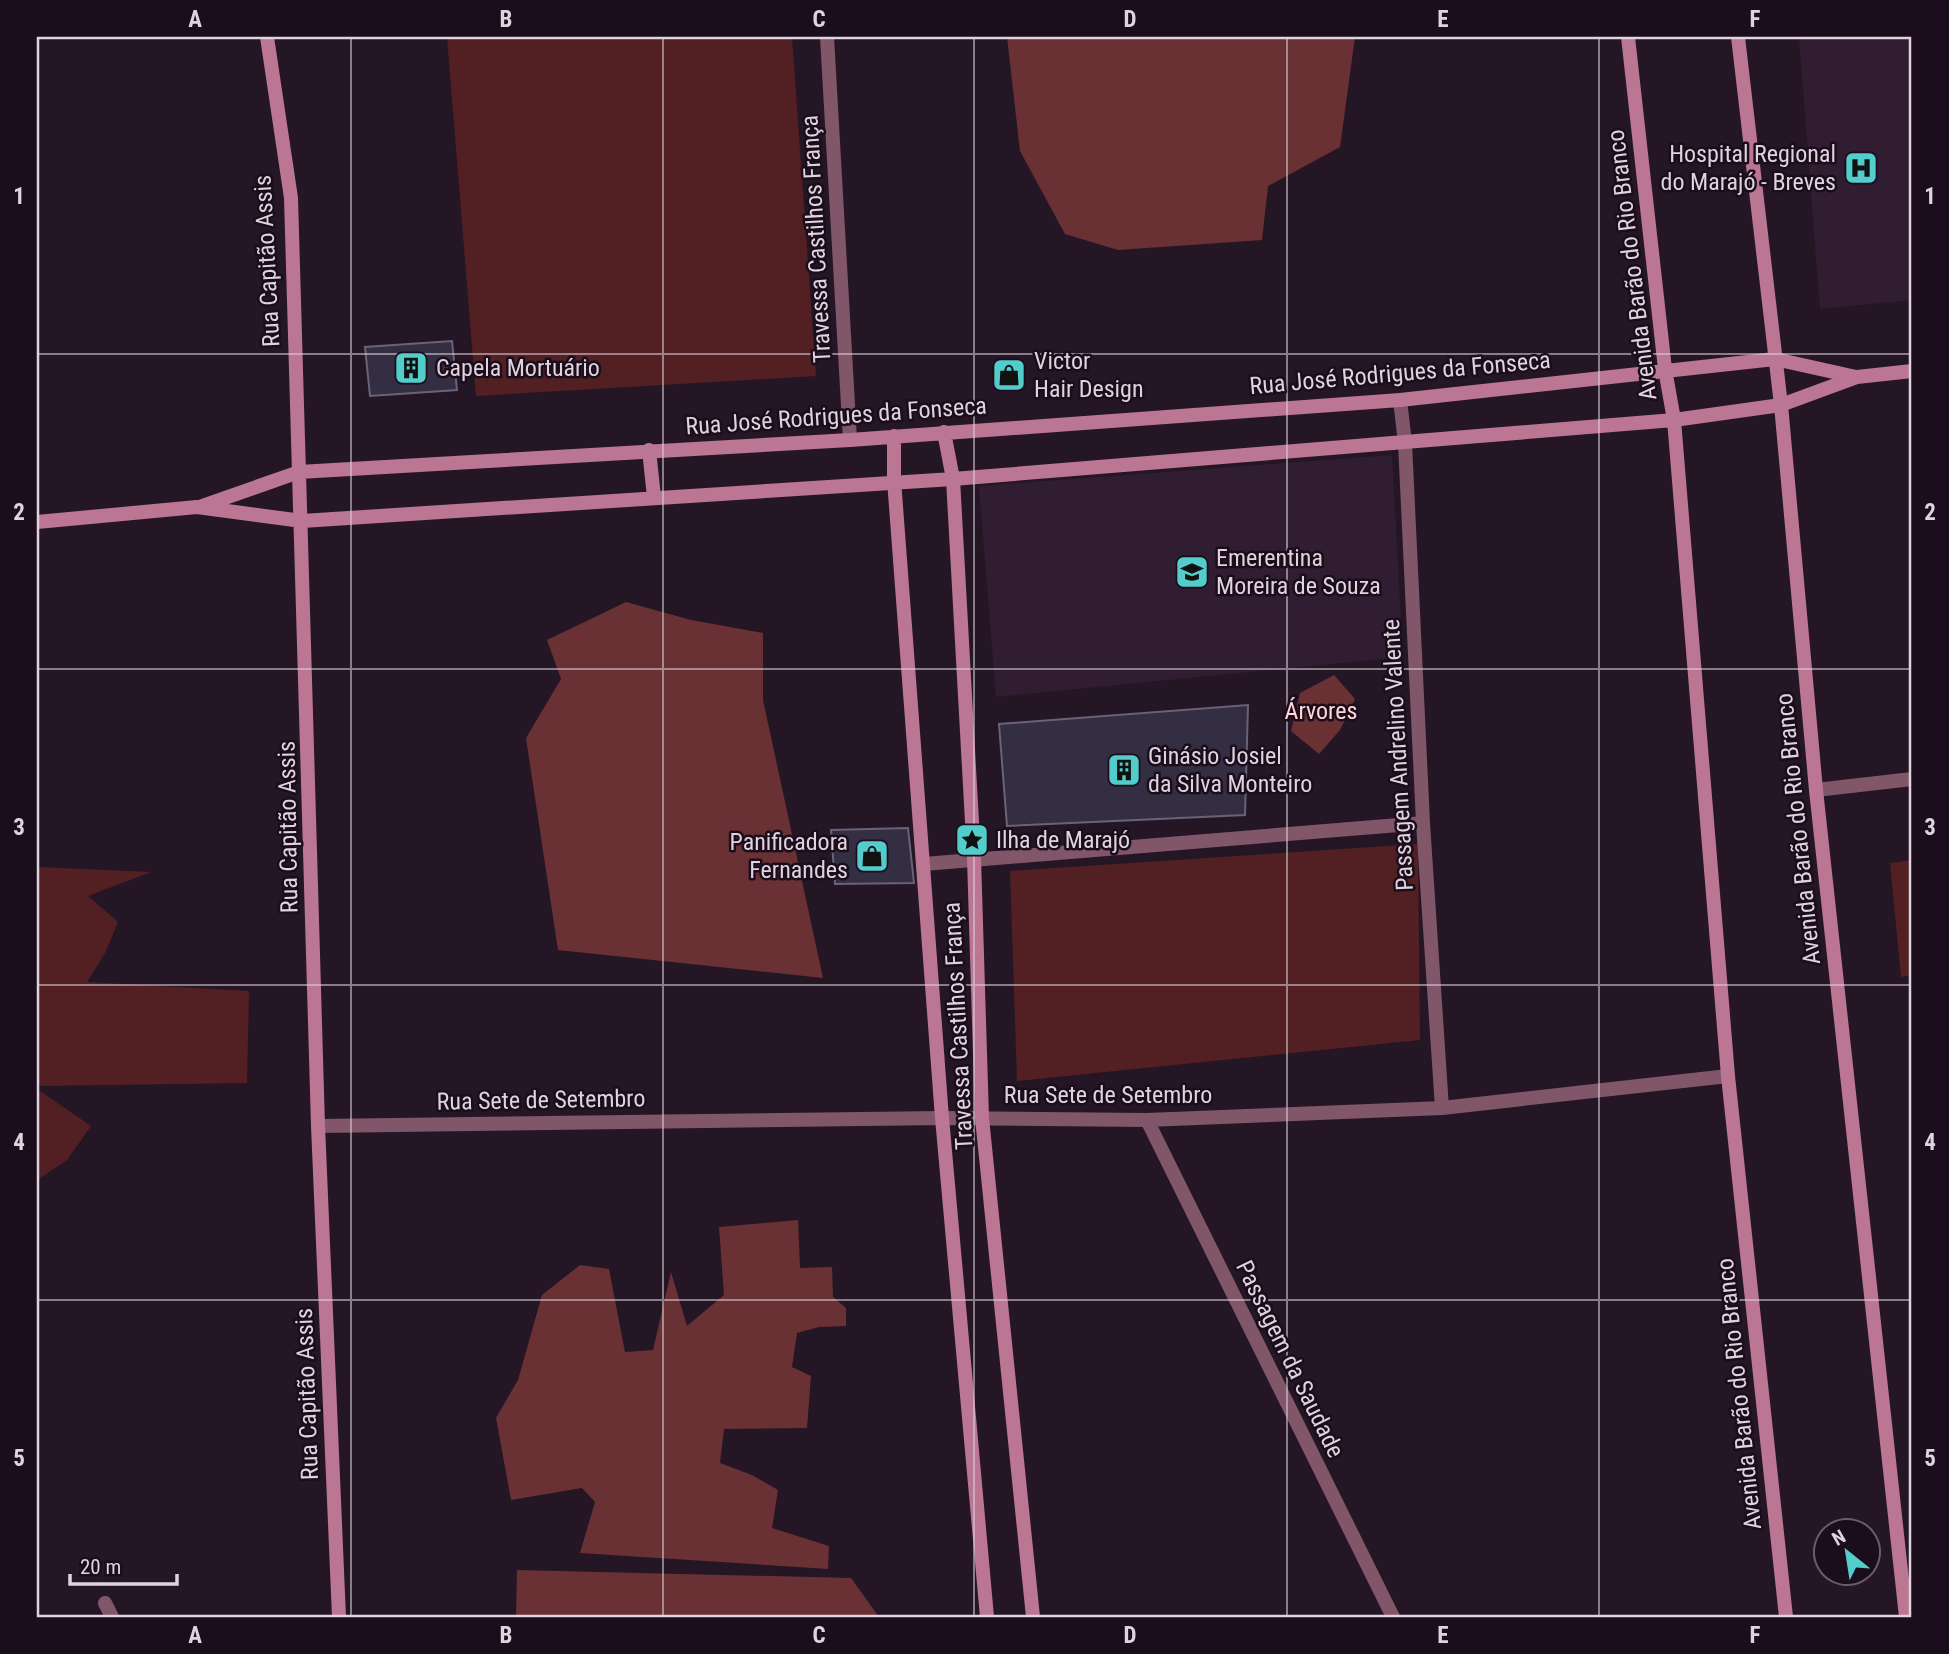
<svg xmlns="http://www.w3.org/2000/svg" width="1949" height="1654" viewBox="0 0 1949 1654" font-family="'Roboto Condensed',sans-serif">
<rect width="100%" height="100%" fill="#251625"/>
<!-- built -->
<path fill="#311d31" d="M1799 37H1912V300L1820 309Z
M1392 455 1403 657 996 697 979 486Z"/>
<!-- green -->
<path fill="#522023" d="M447 37H792L816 376 476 396Z
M1418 844 1420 1040 1017 1081 1010 871Z
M1912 860V975L1901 977 1890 863Z
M37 867 151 872 88 896 118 922 105 953 87 982 249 991 247 1083 37 1086Z
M37 1089 91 1126 67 1160 37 1180Z"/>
<!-- forest -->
<path fill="#693134" d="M1007 37H1355L1340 147 1268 186 1262 240 1118 250 1065 234 1020 151Z
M626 602 691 620 763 633V700L823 978 558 950 526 738 561 679 547 640Z
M1334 675 1355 699 1340 730 1319 754 1291 731 1300 693Z
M798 1220 800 1268 832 1267 833 1297 846 1308V1326L819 1327 797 1333 792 1367 811 1376 807 1428 724 1429 720 1463 752 1475 778 1490 772 1528 829 1546 828 1569 580 1553 595 1502 582 1488 511 1500 496 1418 518 1380 542 1295 580 1265 609 1269 625 1352 653 1350 671 1272 687 1326 724 1295 719 1227Z
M517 1570 851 1578 879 1617H516Z"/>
<!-- building -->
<path fill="#342e42" stroke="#696278" stroke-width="2" d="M452 341 457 390 370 396 365 347Z
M1248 705 1245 815 1007 826 999 724Z
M908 828 914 883 835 884 831 830Z"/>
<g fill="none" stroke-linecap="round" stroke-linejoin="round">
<!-- street -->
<path stroke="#815668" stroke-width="14" d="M827 37 850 440
M1400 400 1405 443 1423 823 1442 1108
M1816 790 1912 779
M924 864 1423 823
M1147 1120 1393 1617
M318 1126 942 1118 1147 1120 1442 1108 1728 1076
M105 1603 112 1617"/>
<!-- secondary -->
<path stroke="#bb7694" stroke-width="14" d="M267 37 291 198 318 1126 339 1617
M1628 37 1665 369 1674 420 1728 1076 1786 1617
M1738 37 1781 405 1816 790 1906 1617
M944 432 953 479 974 858 982 1118 1033 1617
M894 436V480L942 1118 987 1617
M649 450 654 497
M202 506 299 472 850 440 1400 400 1775 359 1856 377
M37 522 197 507 302 521 953 479 1674 420 1781 405 1857 377 1912 371"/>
</g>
<!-- grid -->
<path fill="none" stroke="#dfd4de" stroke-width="2" stroke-opacity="0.55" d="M351 37V1617M663 37V1617M974 37V1617M1287 37V1617M1599 37V1617M37 354H1912M37 669H1912M37 985H1912M37 1300H1912"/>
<!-- icons -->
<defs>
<symbol id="hospital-square" viewBox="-11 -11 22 22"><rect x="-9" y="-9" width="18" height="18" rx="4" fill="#53cdcb" stroke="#1b0d1c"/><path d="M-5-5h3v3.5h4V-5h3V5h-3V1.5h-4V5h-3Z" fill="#111"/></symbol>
<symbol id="building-square" viewBox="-11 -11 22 22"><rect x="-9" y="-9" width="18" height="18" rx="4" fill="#53cdcb" stroke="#1b0d1c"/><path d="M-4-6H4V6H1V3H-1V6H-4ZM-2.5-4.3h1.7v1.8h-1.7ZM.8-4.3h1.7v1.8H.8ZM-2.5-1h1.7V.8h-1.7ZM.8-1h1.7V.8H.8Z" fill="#111"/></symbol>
<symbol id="shop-square" viewBox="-11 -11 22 22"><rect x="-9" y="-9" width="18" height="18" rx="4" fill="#53cdcb" stroke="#1b0d1c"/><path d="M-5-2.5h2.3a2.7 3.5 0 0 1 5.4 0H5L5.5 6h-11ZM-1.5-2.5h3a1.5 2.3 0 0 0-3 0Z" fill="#111"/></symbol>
<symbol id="school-square" viewBox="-11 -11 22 22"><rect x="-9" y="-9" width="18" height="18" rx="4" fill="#53cdcb" stroke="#1b0d1c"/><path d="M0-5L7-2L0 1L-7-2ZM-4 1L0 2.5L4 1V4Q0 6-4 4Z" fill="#111"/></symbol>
<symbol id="sight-square" viewBox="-11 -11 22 22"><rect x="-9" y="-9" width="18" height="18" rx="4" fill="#53cdcb" stroke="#1b0d1c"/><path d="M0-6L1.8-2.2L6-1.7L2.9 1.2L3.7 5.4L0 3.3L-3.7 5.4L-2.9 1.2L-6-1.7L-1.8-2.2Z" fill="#111"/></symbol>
</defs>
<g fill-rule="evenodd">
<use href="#hospital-square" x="1842" y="149" width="38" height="38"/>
<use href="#building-square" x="392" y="349" width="38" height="38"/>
<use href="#shop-square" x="990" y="356" width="38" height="38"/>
<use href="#school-square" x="1173" y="553" width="38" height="38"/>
<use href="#building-square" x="1105" y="751" width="38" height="38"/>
<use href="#sight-square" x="953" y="821" width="38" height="38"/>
<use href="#shop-square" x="853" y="837" width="38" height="38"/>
</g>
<g text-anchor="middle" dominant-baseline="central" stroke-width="5" stroke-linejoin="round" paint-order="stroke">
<!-- poi labels -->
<g font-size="24" fill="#dfd4de" stroke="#1b0d1c" text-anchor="start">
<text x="1836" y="154" text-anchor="end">Hospital Regional<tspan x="1836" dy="28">do Marajó - Breves</tspan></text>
<text x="1034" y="361">Victor<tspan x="1034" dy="28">Hair Design</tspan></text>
<text x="436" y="368">Capela Mortuário</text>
<text x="1216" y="558">Emerentina<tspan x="1216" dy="28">Moreira de Souza</tspan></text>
<text x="1148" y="756">Ginásio Josiel<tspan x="1148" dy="28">da Silva Monteiro</tspan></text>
<text x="996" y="840">Ilha de Marajó</text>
<text x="848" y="842" text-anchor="end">Panificadora<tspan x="848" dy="28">Fernandes</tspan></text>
</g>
<!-- street labels -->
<g font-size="24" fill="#dfd4de" stroke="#1b0d1c">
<text transform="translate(816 239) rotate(-93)">Travessa Castilhos França</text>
<text transform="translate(267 261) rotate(-93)">Rua Capitão Assis</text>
<text transform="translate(1632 265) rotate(-97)">Avenida Barão do Rio Branco</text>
<text transform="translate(1400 373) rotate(-5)">Rua José Rodrigues da Fonseca</text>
<text transform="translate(836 416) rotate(-4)">Rua José Rodrigues da Fonseca</text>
<text transform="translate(1398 755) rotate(-93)">Passagem Andrelino Valente</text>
<text transform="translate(288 827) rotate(-91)">Rua Capitão Assis</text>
<text transform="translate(1798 829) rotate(-96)">Avenida Barão do Rio Branco</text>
<text transform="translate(958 1026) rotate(-93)">Travessa Castilhos França</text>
<text x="1108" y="1095">Rua Sete de Setembro</text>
<text transform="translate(541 1100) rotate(-1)">Rua Sete de Setembro</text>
<text transform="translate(1290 1359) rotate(64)">Passagem da Saudade</text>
<text transform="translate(307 1394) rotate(-92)">Rua Capitão Assis</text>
<text transform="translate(1739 1394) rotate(-96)">Avenida Barão do Rio Branco</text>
</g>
<!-- park labels -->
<g font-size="24" fill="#fed7d6" stroke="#1b0d1c">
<text x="1321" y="711">Árvores</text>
</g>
</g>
<!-- border -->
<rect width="1949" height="1654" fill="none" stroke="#1b0d1c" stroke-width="77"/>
<!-- north arrow -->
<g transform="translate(1847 1552) rotate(330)"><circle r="33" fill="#1b0d1c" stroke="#695d6a" stroke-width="2"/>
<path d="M0-5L12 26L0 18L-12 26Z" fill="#53cdcb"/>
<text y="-10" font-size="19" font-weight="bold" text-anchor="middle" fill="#dfd4de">N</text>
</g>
<!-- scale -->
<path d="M70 1574v10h107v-10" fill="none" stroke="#dfd4de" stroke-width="3.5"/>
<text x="80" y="1574" font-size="21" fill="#dfd4de" stroke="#1b0d1c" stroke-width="5" paint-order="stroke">20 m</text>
<rect x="38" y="38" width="1872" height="1578" fill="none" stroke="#dfd4de" stroke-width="2.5"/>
<g font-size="23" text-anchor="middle" font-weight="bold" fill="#dfd4de">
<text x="195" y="27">A</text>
<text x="506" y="27">B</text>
<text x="819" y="27">C</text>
<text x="1130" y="27">D</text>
<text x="1443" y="27">E</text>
<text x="1755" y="27">F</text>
<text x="19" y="204">1</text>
<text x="1930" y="204">1</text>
<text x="19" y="520">2</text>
<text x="1930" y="520">2</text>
<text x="19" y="835">3</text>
<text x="1930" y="835">3</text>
<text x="19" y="1150">4</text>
<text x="1930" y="1150">4</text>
<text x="19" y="1466">5</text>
<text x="1930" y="1466">5</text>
<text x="195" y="1643">A</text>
<text x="506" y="1643">B</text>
<text x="819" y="1643">C</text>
<text x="1130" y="1643">D</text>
<text x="1443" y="1643">E</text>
<text x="1755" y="1643">F</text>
</g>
</svg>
